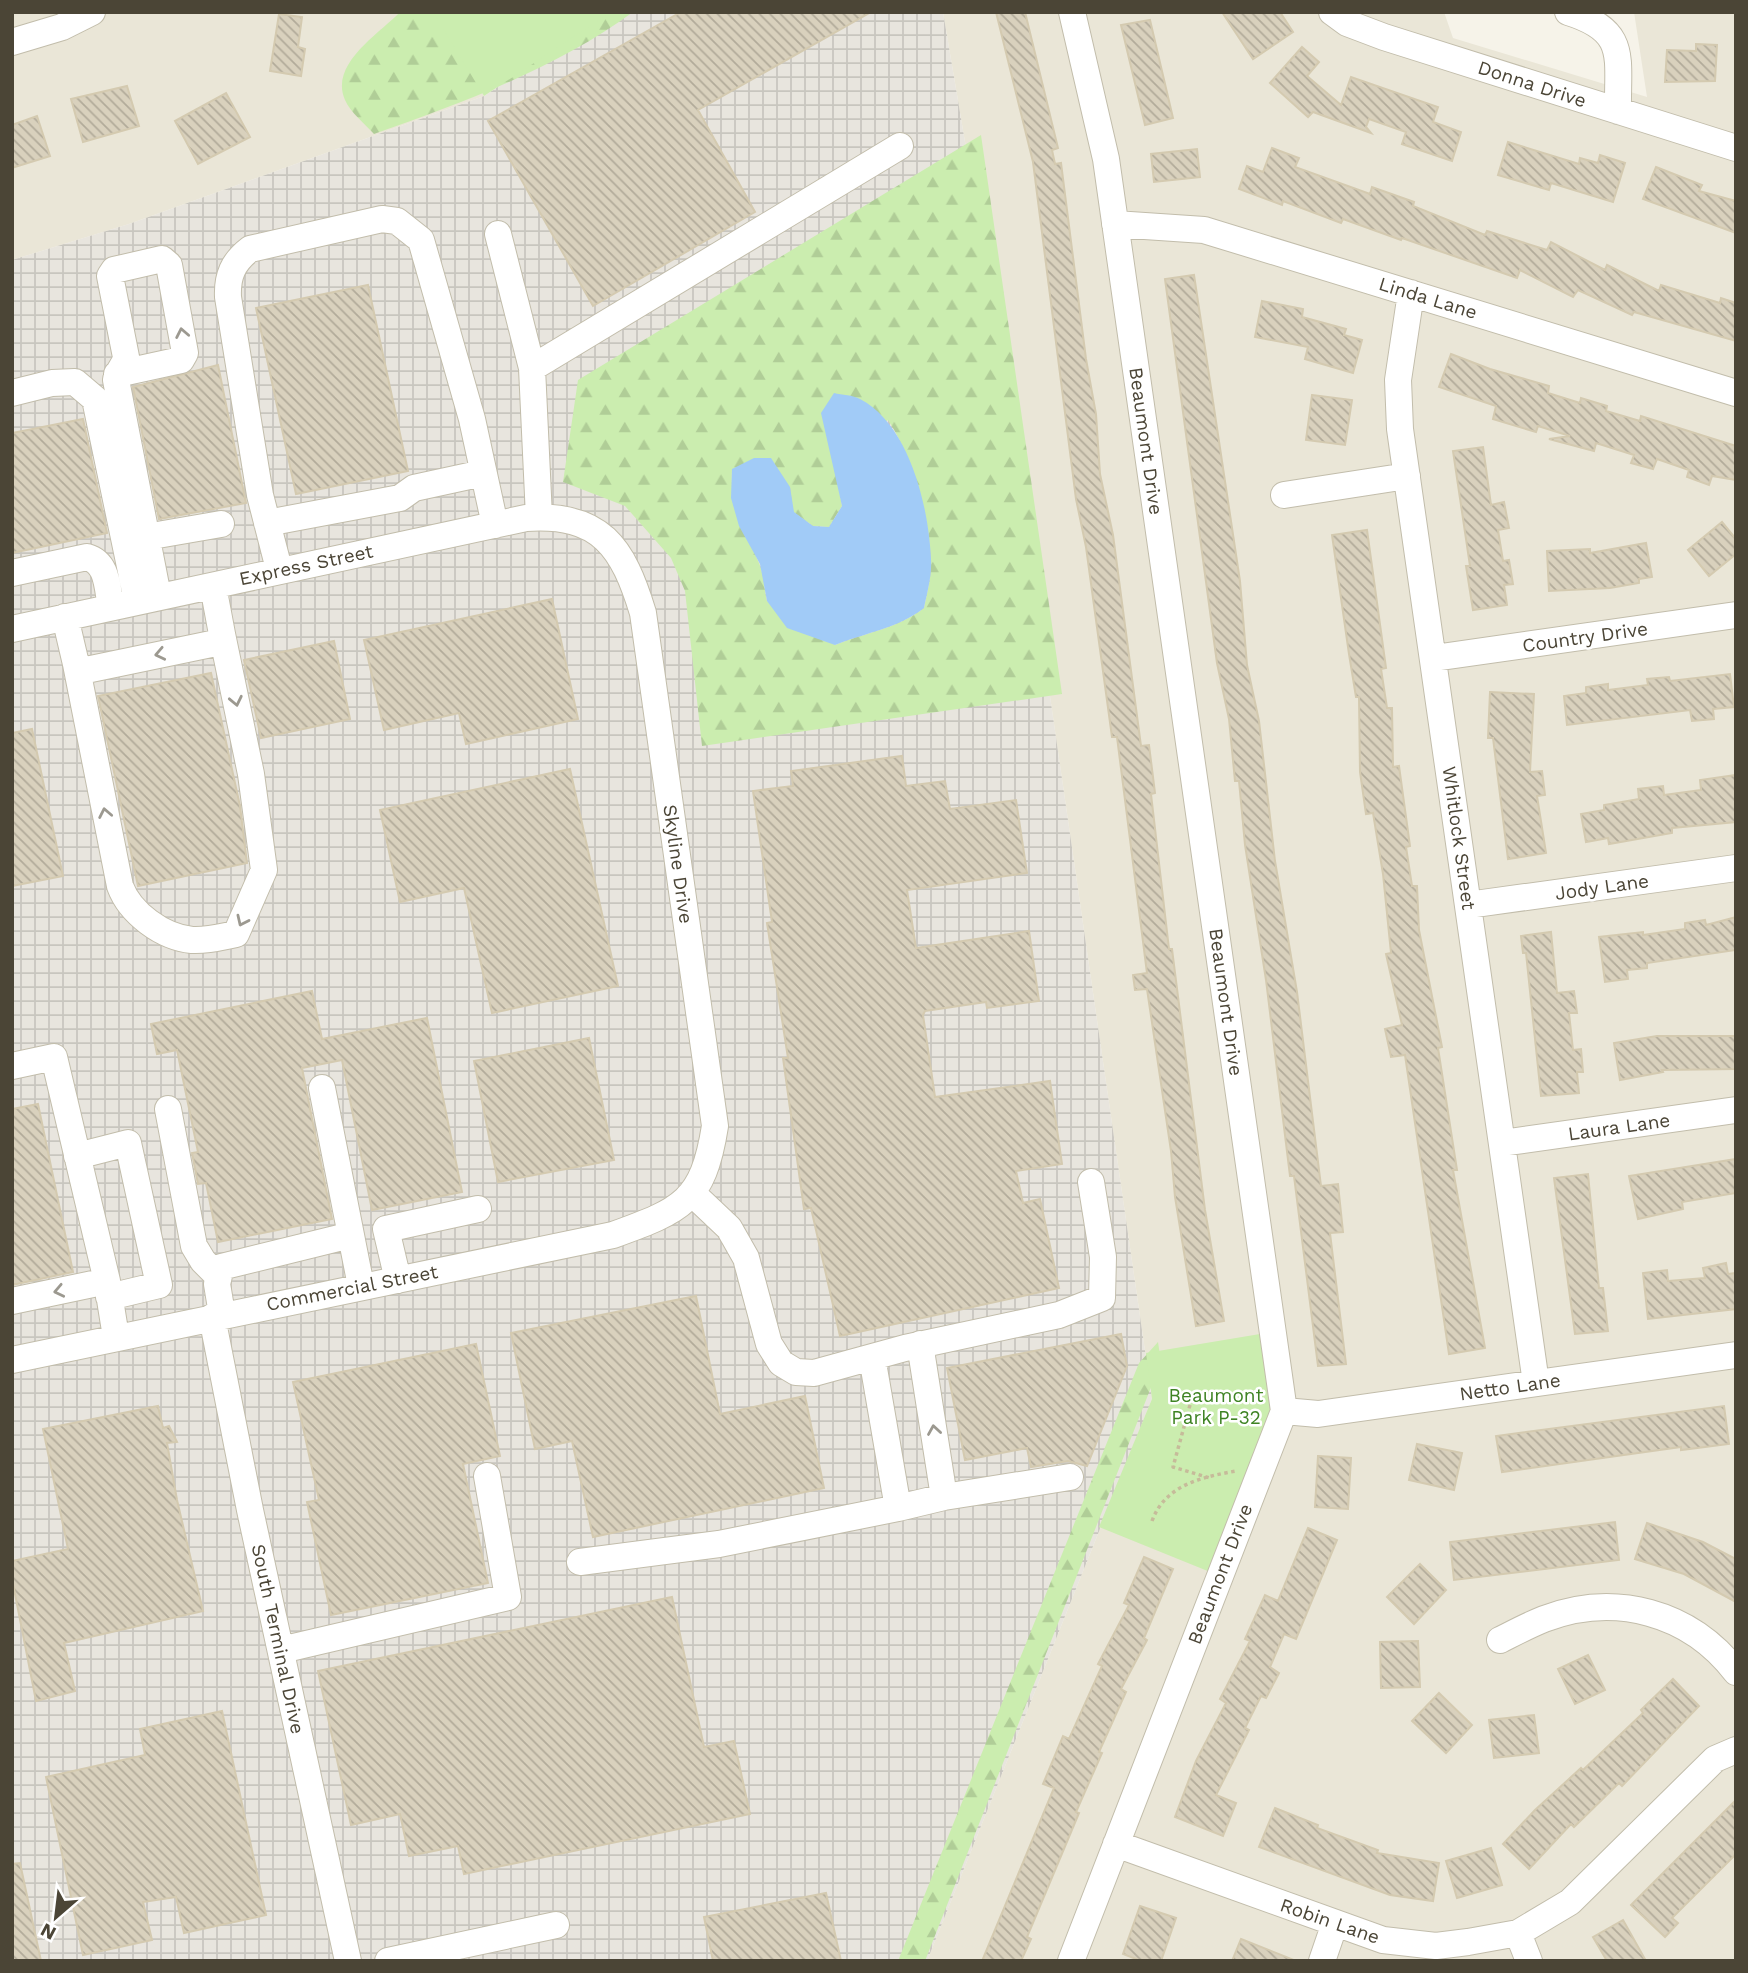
<svg xmlns="http://www.w3.org/2000/svg" width="1748" height="1973" viewBox="0 0 1748 1973" font-family="'Work Sans',sans-serif">
<defs>
<pattern id="industrial-grid" width="8" height="8" patternUnits="userSpaceOnUse" patternTransform="scale(1.75)"><rect width="8" height="8" fill="#e8e5de"/><path d="M0 4h8M4 0v8" fill="none" stroke="#c8c6bf"/></pattern>
<pattern id="forest-firs" width="22" height="20" patternUnits="userSpaceOnUse" patternTransform="scale(1.75)"><rect width="22" height="20" fill="#cbedaf"/><path d="M5 1l3.5 6h-7zM16 11l3.5 6h-7z" fill="#b0cd97"/></pattern>
<pattern id="building-back-hatch" width="6" height="6" patternUnits="userSpaceOnUse" patternTransform="scale(1.75)"><rect width="6" height="6" fill="#d9d1bd"/><path d="M-1 5l2 2M0 0l6 6M5-1l2 2" fill="none" stroke="#b2ab9a"/></pattern>
</defs>
<rect width="100%" height="100%" fill="#f6f3e9"/>
<!-- residential -->
<path fill="#eae6d7" d="M12 12H436L484 96 129 224 12 260Z
M943 12H1444L1453 38 1647 97 1634 12H1736V1961H927L1152 1399 997 331Z"/>
<!-- industrial -->
<path fill="url(#industrial-grid)" d="M611 12H943L997 331 1152 1399 927 1961H12V260L129 224 484 96Z"/>
<!-- forest -->
<path fill="url(#forest-firs)" fill-rule="evenodd" d="M400 12H633C557 68 462 103 374 134 365 124 350 112 345 100 329 64 379 34 400 12Z
M981 135 1062 694 702 746 685 591 671 558 625 506 563 482 578 380ZM888 420C914 460 928 512 931 560 932 575 927 593 924 608 897 629 867 632 835 645L767 601C764 589 764 574 759 563 743 523 730 516 732 469L790 487 793 512 813 526 829 527 842 506 834 461Z
M1158 1342 1161 1362 925 1961H898L1139 1363Z"/>
<!-- park -->
<path fill="#cbedaf" d="M433 12H611L484 96Z
M1272 1332 1284 1411 1220 1576 1099 1527 1152 1399 1146 1353Z"/>
<!-- water -->
<path fill="#a1cbf7" d="M834 393C842 395 853 395 860 399 910 425 929 508 931 560 932 576 927 593 924 608 897 629 867 632 835 645L787 628 767 601 760 564 739 526 731 498 732 469 754 458H771L790 487 794 512 813 526 829 527 842 506 821 413Z"/>
<!-- building -->
<path fill="url(#building-back-hatch)" stroke="#d4cab0" stroke-width="2" d="M681 12H871L698 110 755 212 593 306 488 121Z
M996 12H1025L1058 148 1052 150 1055 164 1061 163 1086 359 1096 414 1100 474 1113 535 1141 746 1149 745 1155 793 1151 794 1169 949H1172L1205 1210 1224 1321 1196 1326 1175 1197 1171 1151 1147 989 1135 990 1133 975 1147 973 1117 737H1112L1086 547 1076 499 1033 162Z
M1222 12H1280L1293 32 1253 59Z
M279 14 302 17 298 47 305 49 301 76 270 71Z
M1150 20 1173 118 1145 125 1121 25Z
M1696 44 1717 45 1715 81 1665 82 1667 50 1696 51Z
M1302 47 1319 62 1307 76 1341 105 1351 77 1438 107 1433 122 1461 132 1452 161 1402 144 1406 132 1369 119 1366 127 1371 133 1313 112 1308 117 1270 83Z
M127 86 139 126 83 142 71 99Z
M226 93 250 137 198 164 175 121Z
M37 116 50 156 12 168V125Z
M1508 142 1579 164 1580 158 1598 163 1600 155 1625 163 1613 202 1551 183 1549 190 1498 175Z
M1272 148 1299 158 1295 167 1370 194 1372 187 1414 202 1413 206 1485 235 1487 231 1547 250 1551 242 1605 270 1607 265 1659 291 1661 285 1720 303 1721 298 1736 303V341L1634 312 1632 315 1578 290 1573 297 1520 270 1517 278 1402 238 1401 240 1343 219 1341 223 1283 201 1282 205 1239 189 1247 166 1263 172Z
M1197 149 1200 177 1154 182 1151 154Z
M1656 167 1702 185 1699 191 1736 201V233L1643 199Z
M1194 275 1240 581 1247 665 1259 721 1275 861 1297 992 1321 1186 1338 1184 1343 1232 1330 1233 1346 1364 1318 1366 1294 1176H1290L1266 980 1245 845 1239 781H1235L1229 719 1217 663 1165 279Z
M368 285 408 471 296 494 256 308Z
M1262 301 1303 309 1302 317 1346 329 1344 335 1362 340 1353 373 1305 359 1308 347 1255 337Z
M1451 354 1490 369 1549 386 1548 393 1580 403 1581 398 1607 406 1606 411 1640 421 1641 416 1736 446V480L1712 476 1709 485 1687 477 1689 470 1657 459 1653 469 1631 463 1634 455 1596 443 1594 451 1549 439 1570 436 1538 426 1536 432 1493 419 1496 406 1439 387Z
M218 365 246 503 159 519 133 387Z
M1312 395 1352 400 1345 445 1306 440Z
M83 419 107 533 12 553V433Z
M1483 447 1491 505 1504 502 1509 528 1498 530 1503 561 1509 560 1513 584 1504 585 1507 605 1473 610 1466 566H1470L1453 451Z
M1722 522 1736 539V554L1709 576 1688 550Z
M1367 530 1386 668 1381 669 1387 708H1392L1393 767 1399 766 1410 846 1406 847 1412 886H1417L1419 930 1442 1047 1438 1048 1457 1170H1453L1485 1348 1449 1354 1405 1055 1391 1057 1385 1029 1402 1025 1386 954 1391 953 1383 874 1373 813 1366 814 1360 772 1359 697H1356L1349 654 1332 535Z
M1646 543 1652 577 1639 579V583L1610 588 1549 591 1547 551 1590 549V553Z
M552 599 578 719 466 744 459 713 384 730 364 640Z
M334 641 350 719 261 738 244 660Z
M211 673 240 806 247 863 138 886 98 696Z
M1730 674 1734 707 1713 709 1714 719 1692 721 1690 710 1567 725 1564 696 1586 693V687L1608 684V690L1648 685 1647 679 1669 677 1670 681Z
M1490 692 1534 694 1530 772 1542 771 1545 795 1537 796 1546 853 1508 859 1493 738H1488Z
M32 729 63 876 12 886V733Z
M902 756 906 786 945 781 950 809 1016 800 1027 873 907 890 916 948 1029 931 1039 1001 987 1008 986 1002 925 1011 923 1015 935 1097 1050 1081 1062 1164 1016 1171 1023 1203 1040 1199 1059 1288 840 1336 811 1208 804 1209 783 1058H788L767 923 772 922 753 791 793 786 791 771Z
M570 769 618 986 492 1013 464 888 400 902 380 810Z
M1736 775V822L1672 828V833L1609 844 1608 838 1586 842 1581 814 1604 810V805L1639 799 1638 789 1663 786 1664 795 1701 790 1700 780Z
M1736 917V950L1647 963V968L1627 970 1628 979 1605 982 1599 937 1643 932V935L1685 929V923L1705 920 1706 925Z
M1551 932 1557 993 1574 991 1577 1013H1569L1573 1050 1581 1049 1583 1072H1577L1579 1093 1541 1096 1526 953H1523L1521 936Z
M312 991 322 1039 427 1018 462 1192 372 1210 342 1060 302 1068 332 1219 218 1242 206 1183 198 1184 192 1153 198 1152 177 1050 157 1054 151 1024Z
M1657 1036H1736V1069L1662 1070 1663 1072 1620 1080 1614 1043Z
M589 1038 614 1160 498 1182 474 1061Z
M38 1104 73 1272 12 1285V1109Z
M1736 1159V1193L1682 1202 1683 1209 1638 1219 1629 1176Z
M1588 1174 1599 1288H1603L1608 1331 1575 1334 1554 1178Z
M1726 1263 1728 1274 1736 1273V1309L1648 1319 1643 1273 1667 1270 1668 1281 1705 1278 1703 1268Z
M696 1296 720 1414 805 1396 824 1488 593 1537 572 1441 535 1449 511 1333Z
M1121 1334 1127 1366 1087 1466 1068 1461 1031 1467 1027 1448 965 1460 947 1368Z
M476 1344 500 1456 463 1464 488 1583 331 1615 307 1502 319 1500 293 1382Z
M158 1406 163 1428 169 1426 177 1442 167 1443 177 1500 203 1611 64 1643 75 1691 36 1701 12 1579V1561L68 1549 43 1429Z
M1724 1406 1729 1444 1681 1450V1447L1502 1472 1496 1436Z
M1417 1444 1462 1453 1454 1490 1409 1480Z
M1318 1456 1351 1458 1348 1509 1315 1507Z
M1615 1522 1619 1560 1454 1580 1450 1542Z
M1647 1523 1703 1542 1736 1559V1602L1684 1574 1635 1559Z
M1308 1528 1337 1540 1296 1639 1284 1634 1270 1667 1279 1673 1266 1698 1261 1696 1245 1728 1249 1730 1216 1795 1236 1803 1223 1836 1175 1817 1196 1761 1226 1703 1220 1699 1250 1641 1245 1639 1265 1595 1278 1601Z
M1144 1557 1173 1569 1144 1638 1147 1640 1121 1689 1126 1692 1099 1752 1102 1753 1076 1812 1079 1813 1027 1937 1031 1939 1021 1961H982L1054 1788 1043 1784 1063 1736 1069 1739 1102 1666 1098 1664 1129 1605 1124 1603Z
M1420 1564 1446 1590 1414 1624 1387 1597Z
M672 1597 704 1747 734 1741 750 1814 464 1874 458 1846 409 1856 400 1814 351 1825 318 1671Z
M1418 1641 1420 1687 1381 1688 1380 1642Z
M1588 1655 1605 1690 1575 1704 1558 1669Z
M1673 1679 1699 1706 1622 1786 1619 1783 1574 1827 1571 1824 1529 1869 1503 1844 1535 1810 1581 1768 1583 1770 1643 1713 1641 1710Z
M1439 1693 1472 1725 1446 1753 1412 1721Z
M222 1711 266 1915 184 1933 176 1897 143 1902 152 1940 83 1955 46 1777 145 1755 140 1729Z
M1534 1715 1539 1753 1494 1758 1489 1720Z
M1736 1800V1854L1672 1918 1678 1923 1665 1937 1631 1905Z
M1275 1808 1318 1825 1317 1828 1378 1850 1377 1853 1439 1863 1433 1901 1390 1895 1259 1847Z
M1491 1848 1502 1885 1457 1898 1446 1861Z
M20 1863 41 1961H12V1864Z
M826 1893 841 1961H713L704 1917Z
M1140 1906 1176 1918 1161 1961H1141L1123 1954Z
M1623 1920 1646 1961H1607L1593 1937Z
M1241 1939 1294 1960 1293 1961H1232Z"/>
<g fill="none" stroke-linecap="round" stroke-linejoin="round">
<defs>
<path id="minor" d="M1332 12 1347 23 1384 37 1736 148
M1568 12C1629 31 1617 57 1618 111
M12 42 62 27 92 12
M1115 224 1204 230 1736 393
M498 234 532 368
M1411 293 1398 380 1400 429 1536 1383
M117 374 181 360 185 353 169 265 162 259 114 270 110 276 126 357C125 366 117 371 116 380L158 596
M12 393 52 383 75 382 95 399 137 600
M1284 495 1407 476
M539 517 532 368 900 146
M267 523 400 498 414 488 483 473
M146 537 221 524
M279 569 260 495 228 297C227 276 233 262 250 249L382 219 397 221 421 240 472 419 495 525
M12 573 87 557C108 563 107 587 111 607
M65 617 76 664 86 670 216 643 222 634 213 586
M12 629 526 518C601 513 623 547 643 613L715 1126C703 1202 682 1210 613 1235L12 1360
M1434 658 1736 615
M76 664 120 886C130 913 162 937 192 940 207 941 221 937 236 934L264 870 251 774 222 634
M1468 905 1736 868
M12 1066 54 1057 107 1281 116 1337
M322 1088 361 1286
M168 1109 194 1246 203 1261 217 1275
M1502 1143 1736 1110
M77 1156 128 1143 159 1285 109 1297
M692 1193 729 1228 746 1258 769 1344 781 1363 796 1372 814 1373 905 1348 1059 1315 1102 1298 1103 1257 1091 1182
M398 1280 386 1229 478 1209
M12 1301 107 1281
M222 1314 217 1284 221 1267 351 1235
M212 1317 250 1510 348 1961
M920 1344 944 1497
M1284 1411 1318 1414 1736 1355
M898 1508 944 1497 1070 1477
M580 1562 719 1544 898 1508 872 1357
M1500 1640C1514 1633 1529 1625 1544 1619 1615 1592 1690 1612 1736 1672
M281 1650 508 1597 487 1476
M1116 1844 1383 1940 1436 1946 1468 1942 1518 1933 1570 1902 1715 1759 1736 1750
M1518 1933 1529 1961
M388 1961 556 1925
M1071 1961 1284 1411 1106 159 1072 12
M1322 1961 1335 1923"/>
</defs>
<!-- minor casing -->
<use href="#minor" stroke="#c2bdab" stroke-width="28"/>
<!-- path -->
<path stroke="#c6bb9a" stroke-width="3.5" stroke-dasharray="3.5 3.5" stroke-linecap="butt" d="M1190 1405 1173 1467 1210 1478
M1152 1521C1165 1485 1202 1477 1236 1471"/>
<!-- minor -->
<use href="#minor" stroke="#fff" stroke-width="26"/>
</g>
<!-- one-way arrows -->
<defs><path id="oneway-chevron" d="M-2-3.5L2.5 0L-2 3.5" fill="none" stroke-width="1.6" stroke-linecap="round" stroke-linejoin="round" transform="scale(1.75)"/></defs>
<g stroke="#9c9990">
<use href="#oneway-chevron" transform="translate(182 333) rotate(-101)"/>
<use href="#oneway-chevron" transform="translate(160 654) rotate(168)"/>
<use href="#oneway-chevron" transform="translate(236 701) rotate(78)"/>
<use href="#oneway-chevron" transform="translate(105 813) rotate(-101)"/>
<use href="#oneway-chevron" transform="translate(242 921) rotate(115)"/>
<use href="#oneway-chevron" transform="translate(59 1291) rotate(168)"/>
<use href="#oneway-chevron" transform="translate(934 1430) rotate(-99)"/>
</g>
<g text-anchor="middle" dominant-baseline="central" stroke-width="5" stroke-linejoin="round" paint-order="stroke">
<!-- street labels -->
<g font-size="19" fill="#4b4536" stroke="#fff">
<text transform="translate(1532 84) rotate(18)">Donna Drive</text>
<text transform="translate(1428 298) rotate(17)">Linda Lane</text>
<text transform="translate(1146 441) rotate(82)">Beaumont Drive</text>
<text transform="translate(306 565) rotate(-12)">Express Street</text>
<text transform="translate(1585 637) rotate(-8)">Country Drive</text>
<text transform="translate(1459 838) rotate(82)">Whitlock Street</text>
<text transform="translate(678 864) rotate(82)">Skyline Drive</text>
<text transform="translate(1602 887) rotate(-8)">Jody Lane</text>
<text transform="translate(1226 1002) rotate(82)">Beaumont Drive</text>
<text transform="translate(1619 1127) rotate(-8)">Laura Lane</text>
<text transform="translate(352 1288) rotate(-11)">Commercial Street</text>
<text transform="translate(1510 1387) rotate(-8)">Netto Lane</text>
<text transform="translate(1220 1574) rotate(-69)">Beaumont Drive</text>
<text transform="translate(278 1639) rotate(78)">South Terminal Drive</text>
<text transform="translate(1330 1921) rotate(19)">Robin Lane</text>
</g>
<!-- park labels -->
<g font-size="19" fill="#3e8323" stroke="#fff">
<text x="1216" y="1395">Beaumont<tspan x="1216" dy="22">Park P-32</tspan></text>
</g>
</g>
<!-- border -->
<rect width="1748" height="1973" fill="none" stroke="#4b4536" stroke-width="28"/>
<!-- north arrow -->
<g transform="translate(56 1917) rotate(208)" stroke="#ffffff" stroke-width="5" paint-order="stroke">
<path d="M0-5L12 26L0 18L-12 26Z" fill="#4b4536"/>
<text y="-10" font-size="19" font-weight="bold" text-anchor="middle" fill="#4b4536">N</text>
</g>
</svg>
